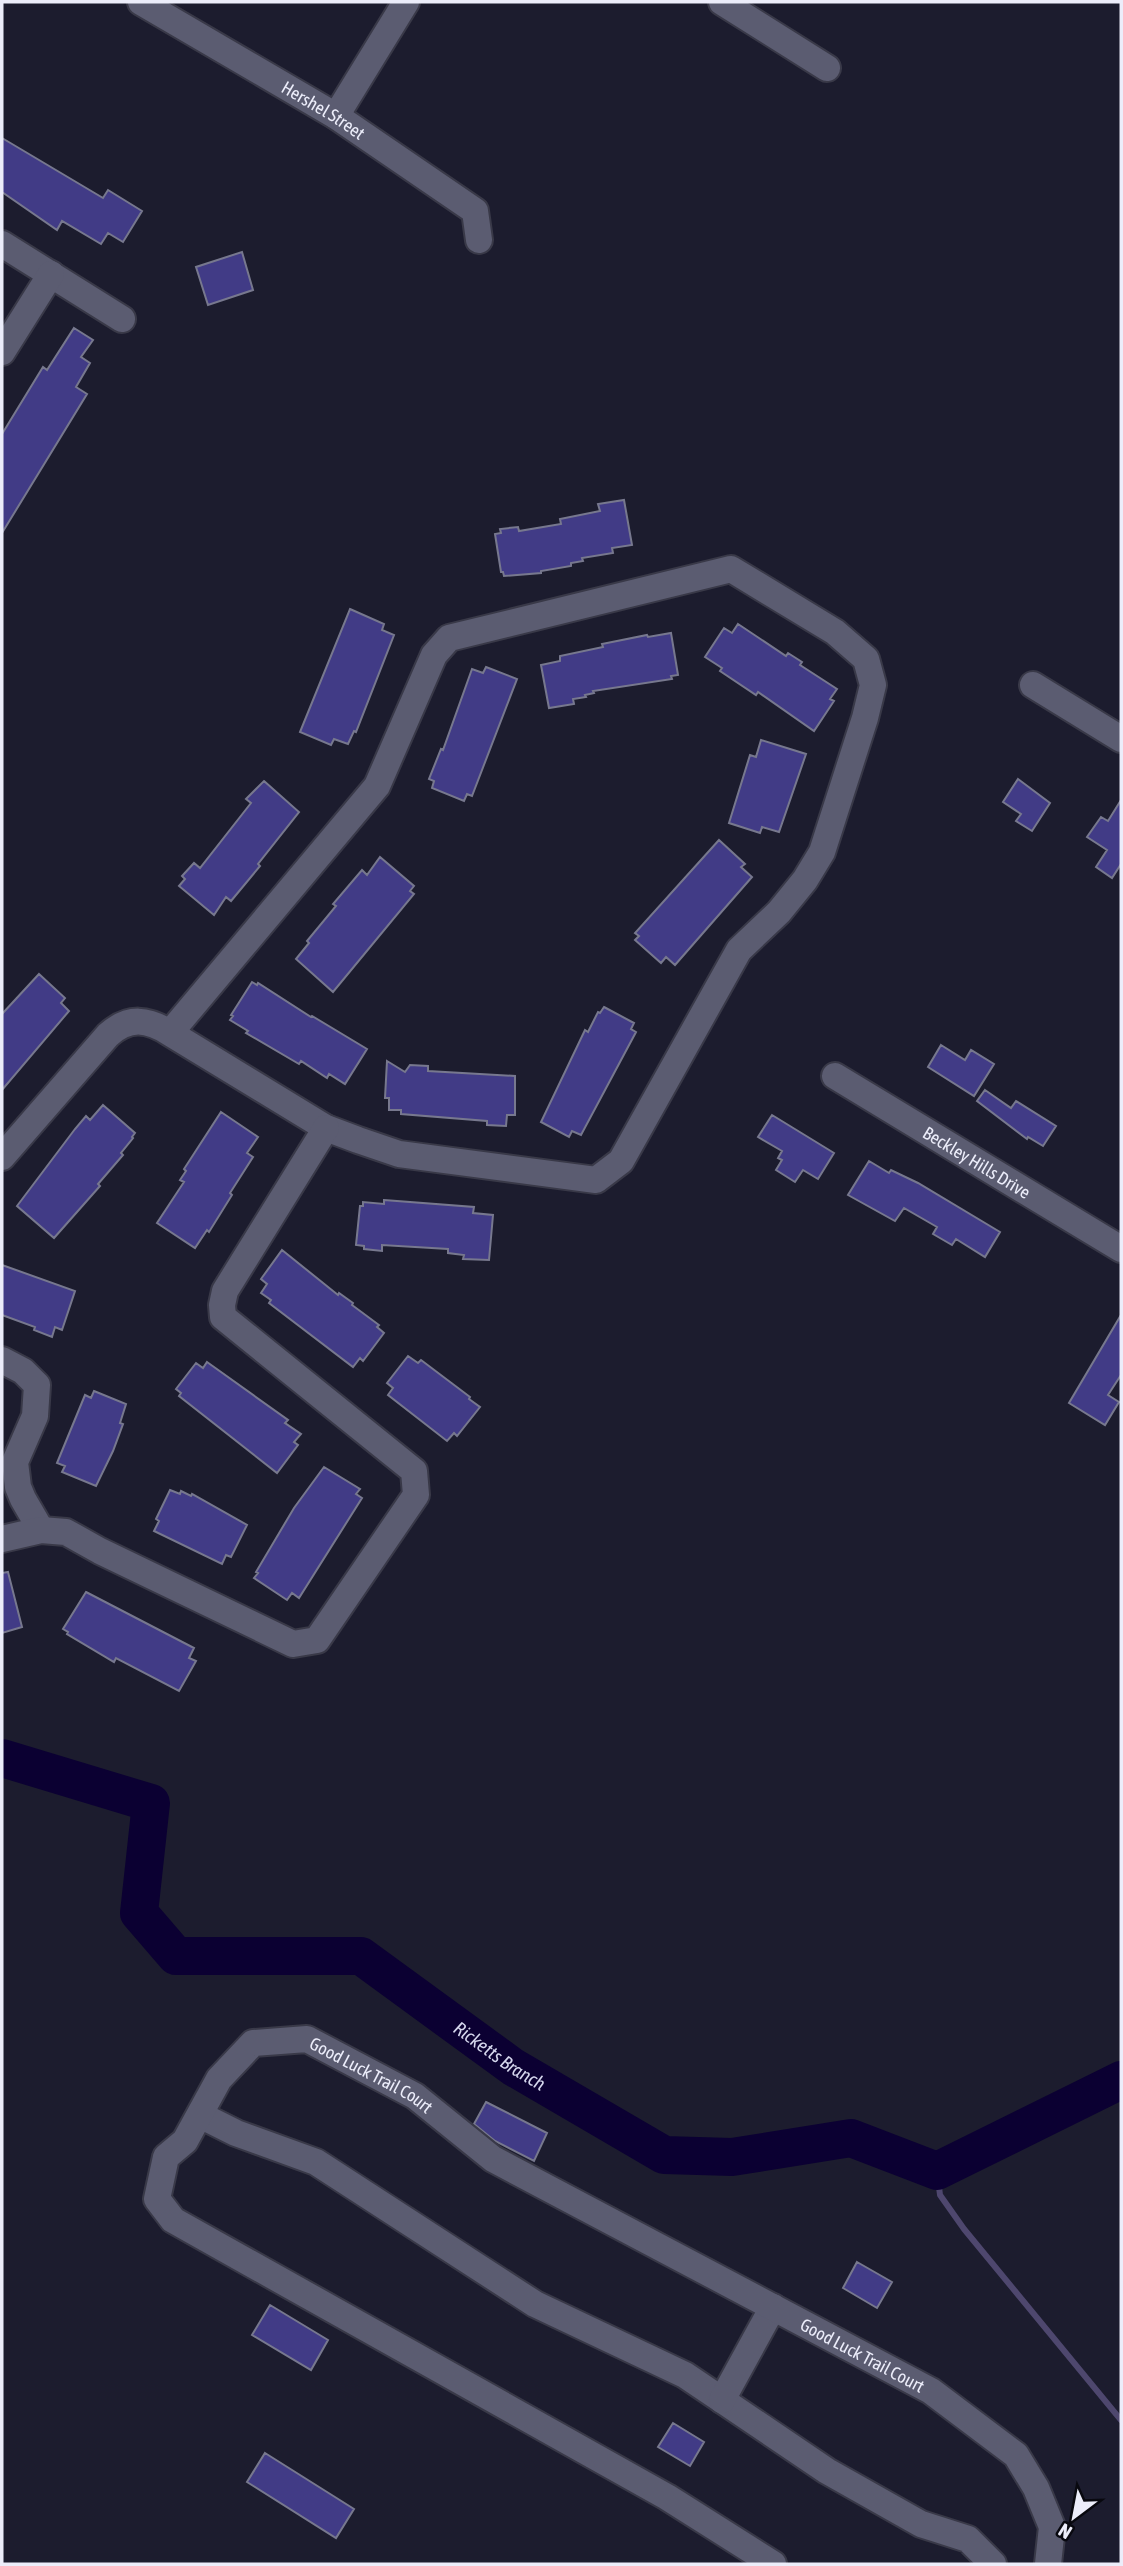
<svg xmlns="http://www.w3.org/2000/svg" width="1123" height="2566" viewBox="0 0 1123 2566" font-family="'Asap Condensed',sans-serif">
<rect width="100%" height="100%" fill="#1c1c2e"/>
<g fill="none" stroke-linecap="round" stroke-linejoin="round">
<!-- stream -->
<path stroke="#4e476e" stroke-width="6" d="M937 2171 940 2195 964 2229 1121 2420"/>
<!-- river -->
<path stroke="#0b0032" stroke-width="38" id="s1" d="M2 1758 151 1803 139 1913 176 1956H361L513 2067 664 2155 732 2157 851 2138 937 2171 1121 2080"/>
</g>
<!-- building -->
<path fill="#413b86" stroke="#77788e" stroke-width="2" d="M2 138 103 198 108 190 142 211 123 242 108 233 101 244 62 221 57 230 2 192Z
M242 252 253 290 208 305 196 267Z
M74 328 93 340 81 357 90 363 76 387 87 394 2 533V434L43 367 47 370Z
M624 500 632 545 612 548 613 553 582 558 583 561 571 563V566L541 571V573L504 576 503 572H501L495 534 501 533 500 529 518 527 519 531 561 524 560 519 600 511 598 504Z
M350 609 384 624 382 630 394 635 356 732 354 731 348 744 334 739 331 745 300 732Z
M738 624 786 656 788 653 802 662 800 665 837 689 830 699 834 701 814 731 758 692 756 695 720 671 722 668 705 657 724 628 732 633Z
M671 633 678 675 671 676 672 679 593 691 594 693 585 695 586 697 573 699 574 704 549 708 541 665 560 661V656L603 647 602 644 647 635 648 637Z
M486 667 517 679 472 796 467 794 464 801 432 788 434 781 429 779 441 749 443 750 472 669 483 673Z
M761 740 806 754 779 832 762 827 760 833 729 823 750 755 756 757Z
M1018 779 1050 803 1032 831 1016 821 1021 814 1003 802Z
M264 781 299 812 258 864 260 866 231 901 226 897 214 915 179 886 185 879 182 876 194 863 200 868 251 803 246 799Z
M1121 800V864L1112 878 1096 867 1107 850 1087 837 1101 817 1108 821Z
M719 840 745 864 741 867 752 877 675 965 666 957 661 963 635 940 639 936 635 933Z
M380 857 414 886 410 891 414 894 333 992 296 959 309 943 307 941 336 906 333 904 362 870 367 875Z
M39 974 65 998 61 1003 69 1011 2 1090V1014Z
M252 982 257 985 258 983 311 1017 312 1016 367 1049 345 1084 329 1074 327 1078 301 1061 299 1064 246 1033 248 1031 230 1020 233 1016 231 1015Z
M604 1007 634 1023 631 1029 636 1032 581 1135 572 1131 569 1137 541 1122 585 1030 588 1032 598 1012 600 1013Z
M941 1045 965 1060 971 1050 994 1064 974 1096 928 1067Z
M387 1061 405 1072 410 1065 428 1066V1071L515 1076V1115H507L506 1126 487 1125V1121L401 1114V1110H389V1098H385Z
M985 1090 1011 1108 1016 1101 1056 1126 1043 1146 1028 1137 1027 1139 977 1101Z
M103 1105 135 1133 132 1137 133 1138 121 1153 123 1155 98 1184 100 1186 54 1238 17 1206 75 1129 86 1116 90 1120Z
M221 1112 258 1137 247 1153 253 1157 230 1193 232 1195 209 1232 207 1230 195 1248 157 1223 184 1182 180 1180 186 1171 184 1169Z
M772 1115 834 1153 818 1179 803 1170 795 1182 776 1170 782 1160 778 1158 782 1151 758 1137Z
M869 1161 889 1173 891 1170 918 1183 1000 1232 985 1257 956 1239 952 1245 933 1234 937 1227 904 1208 895 1221 848 1195Z
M384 1200 474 1207 473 1213 493 1215 489 1260 463 1259 464 1255 448 1253V1249L382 1245V1251L364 1249V1246L356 1245 360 1206H363V1202L384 1204Z
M282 1250 338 1295 339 1293 353 1303 352 1305 379 1325 377 1327 384 1333 363 1361 360 1358 353 1367 269 1303 271 1300 261 1293 267 1284 261 1279Z
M2 1265 75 1291 62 1330 55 1327 52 1337 34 1330 35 1327 2 1315Z
M1121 1315V1375L1108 1395 1119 1402 1105 1425 1069 1403Z
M408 1356 418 1363 421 1360 470 1397 469 1399 480 1407 457 1436 454 1433 447 1441 388 1395 393 1388 387 1383Z
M207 1362 288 1420 285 1423 301 1434 294 1442 298 1445 277 1473 179 1396 181 1393 176 1389 196 1363 203 1368Z
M94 1391 126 1404 120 1423 123 1424 113 1451 96 1486 62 1472 65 1466 57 1463 85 1395 91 1398Z
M324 1467 360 1489 356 1494 362 1498 299 1598 292 1593 287 1600 254 1578 258 1573 256 1572 294 1508Z
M170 1490 180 1494 181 1491 191 1496 192 1494 247 1525 231 1557 226 1555 222 1564 154 1531 159 1521 156 1519Z
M8 1572 22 1627 2 1633V1573Z
M86 1592 194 1648 189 1658 196 1661 179 1691 116 1658 114 1662 67 1634 68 1632 63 1629Z
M486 2102 547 2133 534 2161 495 2141 474 2124Z
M857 2262 892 2282 877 2308 843 2288Z
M270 2305 328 2340 311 2370 252 2335Z
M673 2423 704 2442 690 2466 658 2447Z
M265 2453 354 2509 336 2538 247 2482Z"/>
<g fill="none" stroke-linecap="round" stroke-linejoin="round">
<defs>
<g id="minor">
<path id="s2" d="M141 2 336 116 475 211 479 240"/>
<path d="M722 2 827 68"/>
<path d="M336 116 406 2"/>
<path d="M2 244 122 319"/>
<path d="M2 352 51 274"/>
<path d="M1033 685 1121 739"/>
<path id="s3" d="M835 1076 1121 1249"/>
<path d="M2 1157 108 1035C129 1016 148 1019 170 1033L326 1128 358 1140 399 1154 596 1180 621 1161 739 950 779 912 805 880 822 852 865 718 873 685 866 659 835 632 731 569 449 638 434 655 377 786 170 1033"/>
<path d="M2 1360 23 1371 37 1385 35 1416 15 1462 18 1487 23 1499 41 1530"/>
<path d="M2 1539 41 1530 66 1532 100 1551 293 1644 317 1640 416 1495 414 1471 223 1317 222 1305 225 1291 326 1128"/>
<path d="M200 2115 236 2133 316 2162 535 2304 685 2375 827 2471 921 2524 968 2539 993 2564"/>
<path d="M722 2400 773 2307"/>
<path id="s4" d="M773 2564 667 2497 173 2220 157 2199 166 2157 185 2141 219 2079 253 2043 307 2039 415 2096 493 2159 931 2391 1016 2455 1036 2488 1052 2527 1048 2564"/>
</g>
</defs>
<!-- minor casing -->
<use href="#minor" stroke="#393948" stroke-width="30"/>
<!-- minor -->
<use href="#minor" stroke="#5b5c71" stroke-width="26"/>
</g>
<g text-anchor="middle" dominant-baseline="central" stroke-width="6" stroke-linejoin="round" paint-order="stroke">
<!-- street labels -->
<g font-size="18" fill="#ecedfa" stroke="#08080f">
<text stroke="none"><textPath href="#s2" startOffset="212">Hershel Street</textPath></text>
<text stroke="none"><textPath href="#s3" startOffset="166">Beckley Hills Drive</textPath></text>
<text stroke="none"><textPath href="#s4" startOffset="1034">Good Luck Trail Court</textPath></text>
<text stroke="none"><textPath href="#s4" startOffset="1601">Good Luck Trail Court</textPath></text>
</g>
<!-- water labels -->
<g font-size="19" font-style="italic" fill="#d5d6ed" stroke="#08080f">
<text stroke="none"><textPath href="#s1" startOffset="679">Ricketts Branch</textPath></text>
</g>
</g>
<!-- border -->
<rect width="1123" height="2566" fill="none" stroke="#ecedfa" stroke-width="7"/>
<!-- north arrow -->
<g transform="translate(1074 2517) rotate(212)" stroke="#08080f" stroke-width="5" paint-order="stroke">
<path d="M0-5L12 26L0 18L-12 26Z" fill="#ecedfa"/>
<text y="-10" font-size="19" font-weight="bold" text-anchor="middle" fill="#ecedfa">N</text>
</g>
</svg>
